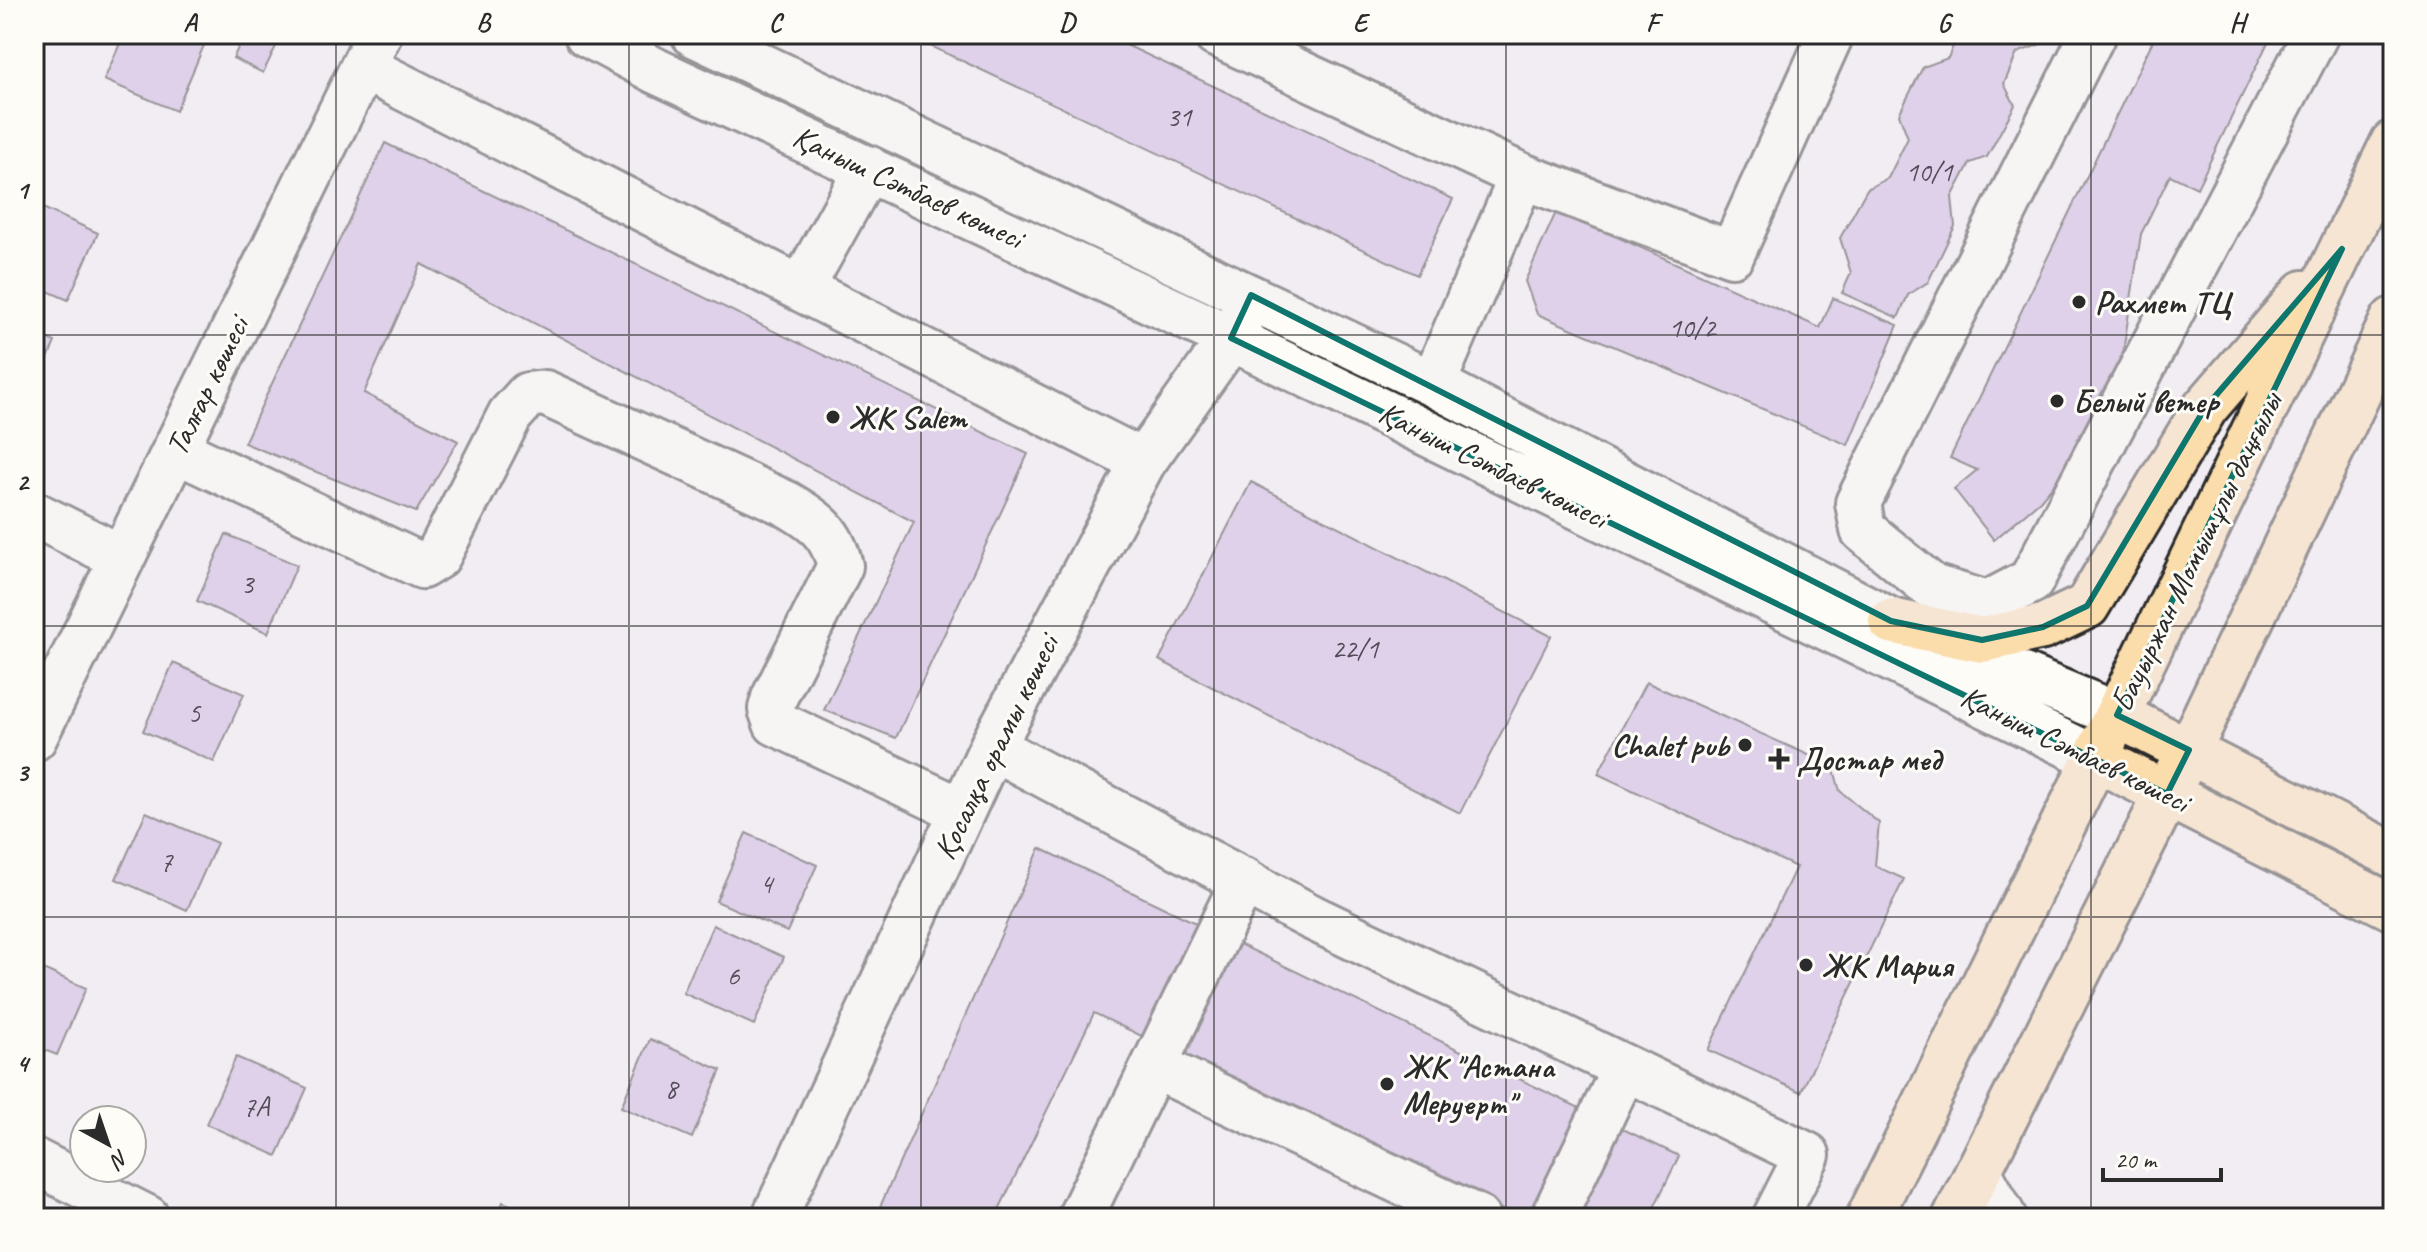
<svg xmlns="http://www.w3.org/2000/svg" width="2427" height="1252" viewBox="0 0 2427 1252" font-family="Caveat,sans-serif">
<rect width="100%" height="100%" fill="#f2edf2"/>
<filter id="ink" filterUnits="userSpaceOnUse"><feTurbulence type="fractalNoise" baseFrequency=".0125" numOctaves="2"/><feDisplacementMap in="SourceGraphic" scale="16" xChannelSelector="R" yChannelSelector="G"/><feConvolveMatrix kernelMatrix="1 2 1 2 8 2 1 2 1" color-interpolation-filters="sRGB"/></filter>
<g filter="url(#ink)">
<!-- building -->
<path fill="#c5afde" stroke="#2b2b2b" stroke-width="2" d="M34 34H44L38 47 34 45Z
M124 34H185L205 43 176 111 104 80Z
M245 34H282L263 73 233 58Z
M905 34H1103L1453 199 1417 275Z
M1958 34H2052L2049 41 2017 53 2004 84 2015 105 1987 157 1970 163 1952 197 1955 226 1928 282 1908 295 1898 318 1842 293 1851 273 1840 238 1867 189 1888 178 1908 138 1899 114 1923 67 1948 58Z
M2156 34H2272L2197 188 2170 175 2141 234 2121 365 2065 471 2040 501 1994 540 1954 489 1977 470 1950 458Z
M385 143 1028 454 896 738 824 710 914 522 421 264 364 393 458 441 416 512 244 443Z
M34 204 98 233 68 300 34 285Z
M1557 210 1820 328 1833 298 1898 325 1848 445 1537 314 1525 281Z
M34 333 55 342 34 391Z
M1251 482 1551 636 1460 813 1159 660Z
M226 534 297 565 268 633 197 601Z
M173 663 244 694 214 762 143 731Z
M1646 682 1833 766 1840 791 1879 823 1875 866 1904 879 1801 1092 1708 1050 1796 867 1598 774Z
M146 812 217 843 187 910 116 879Z
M746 833 817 865 787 932 716 901Z
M1040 848 1679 1156 1649 1218H1499L1503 1210 1094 1013 995 1218H875Z
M713 925 784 957 754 1025 683 993Z
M34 965 86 988 57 1055 34 1046Z
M650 1039 721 1070 692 1138 621 1107Z
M236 1057 307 1088 277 1156 206 1124Z
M503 1202 539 1218H496Z"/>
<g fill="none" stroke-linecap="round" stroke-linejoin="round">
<defs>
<path id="minor" d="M587 34 656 71 1231 338 2095 758
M694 34 1433 384 1891 621 2117 715
M1216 34 1522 176
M2093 34 1858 503 1863 530 1932 587 1987 604 2031 581 2316 34
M363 67 1143 462
M802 287 868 168
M1433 384 1522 176 1732 254 1831 34
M176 450 422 566 438 556 510 415 528 395 545 393 787 504C816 521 832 532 840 566L774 698 771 709 776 723 962 811
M34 514 122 558
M34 738 379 34
M992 747 1311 917 1807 1155 1775 1218
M1154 1066 1478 1218
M34 1161 147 1218
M1978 1171 2004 1218
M774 1218 992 747 1143 462 1231 338 1243 313
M1080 1218 1244 880
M1553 1218 1624 1069"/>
<path id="major" d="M1891 621 1982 640 2043 627 2087 606 2205 408 2304 293
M2117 715 2393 855
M2095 758 2393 908
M1869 1218 2117 715 2393 143
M1955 1218 2189 750 2393 320"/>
</defs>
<!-- minor casing -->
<use href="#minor" stroke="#2b2b2b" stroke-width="50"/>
<!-- major casing -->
<use href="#major" stroke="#2b2b2b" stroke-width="50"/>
<!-- minor -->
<use href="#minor" stroke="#fdfcf7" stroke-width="44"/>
<!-- major -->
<use href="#major" stroke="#fbdcab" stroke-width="44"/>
</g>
</g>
<!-- marked area -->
<path d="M0 0H2427V1252H0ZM2342 249 2117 715 2189 750 2167 794 1231 338 1251 295 1891 621 1982 640 2043 627 2087 606 2205 408Z" fill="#f2edf2" fill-opacity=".55" fill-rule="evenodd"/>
<path fill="none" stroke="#0f766e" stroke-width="6" stroke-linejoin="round" d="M2342 249 2117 715 2189 750 2167 794 1231 338 1251 295 1891 621 1982 640 2043 627 2087 606 2205 408Z"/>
<!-- grid -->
<path fill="none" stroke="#2b2b2b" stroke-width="2" stroke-opacity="0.55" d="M336 34V1218M629 34V1218M921 34V1218M1214 34V1218M1506 34V1218M1798 34V1218M2091 34V1218M34 335H2393M34 626H2393M34 917H2393"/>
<!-- markers -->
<g fill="#2b2b2b" stroke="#fdfcf7" stroke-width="3">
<circle cx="2079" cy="302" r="8"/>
<circle cx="2057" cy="401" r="8"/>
<circle cx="833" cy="417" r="8"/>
<circle cx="1745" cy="745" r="8"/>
<path d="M1775 747h8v8h8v8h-8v8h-8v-8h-8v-8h8z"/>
<circle cx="1806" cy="965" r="8"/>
<circle cx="1387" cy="1084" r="8"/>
</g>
<g text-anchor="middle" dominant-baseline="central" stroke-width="6" stroke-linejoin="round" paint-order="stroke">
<!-- number labels -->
<g font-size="28" fill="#524c58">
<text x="1179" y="116">31</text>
<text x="1929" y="171">10/1</text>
<text x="1692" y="327">10/2</text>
<text x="247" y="583">3</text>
<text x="1355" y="648">22/1</text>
<text x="194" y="712">5</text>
<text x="166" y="861">7</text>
<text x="766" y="883">4</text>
<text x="733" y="975">6</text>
<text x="671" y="1088">8</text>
<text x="256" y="1106">7А</text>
</g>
<!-- street labels -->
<g font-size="32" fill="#2b2b2b" stroke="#fdfcf7">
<text transform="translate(908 187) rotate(25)">Қаныш Сәтбаев көшесі</text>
<text transform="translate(207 386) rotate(-64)">Талғар көшесі</text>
<text transform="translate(1493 465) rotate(26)">Қаныш Сәтбаев көшесі</text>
<text transform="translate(2196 552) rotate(-64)">Бауыржан Момышұлы даңғылы</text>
<text transform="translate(996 747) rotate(-64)">Қосалқа орамы көшесі</text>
<text transform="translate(2075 749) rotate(26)">Қаныш Сәтбаев көшесі</text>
</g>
<!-- poi labels -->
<g font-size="32" font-weight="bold" fill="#2b2b2b" stroke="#fdfcf7" text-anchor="start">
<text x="2095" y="302">Рахмет ТЦ</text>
<text x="2073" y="401">Белый ветер</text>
<text x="849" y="417">ЖК Salem</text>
<text x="1729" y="745" text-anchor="end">Chalet pub</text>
<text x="1797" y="759">Достар мед</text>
<text x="1822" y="965">ЖК Мария</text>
<text x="1403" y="1066">ЖК "Астана<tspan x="1403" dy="37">Меруерт"</tspan></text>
</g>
</g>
<!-- margin -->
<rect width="2427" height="1252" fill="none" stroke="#fdfcf7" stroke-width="88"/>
<!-- north arrow -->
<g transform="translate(108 1144) rotate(140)"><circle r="38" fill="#fdfcf7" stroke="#a9a8a5" stroke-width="2"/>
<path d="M0-6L14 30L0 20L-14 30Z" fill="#2b2b2b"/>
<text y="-12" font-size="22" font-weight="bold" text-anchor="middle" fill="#2b2b2b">N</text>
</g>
<!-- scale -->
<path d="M2103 1168v12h118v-12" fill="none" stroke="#2b2b2b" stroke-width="4"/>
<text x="2115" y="1168" font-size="24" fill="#2b2b2b" stroke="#fdfcf7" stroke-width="6" paint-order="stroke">20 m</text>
<rect x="44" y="44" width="2339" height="1164" fill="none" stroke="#2b2b2b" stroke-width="3"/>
<g font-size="26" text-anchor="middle" font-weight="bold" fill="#2b2b2b">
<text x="190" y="31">A</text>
<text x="483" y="31">B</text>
<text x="775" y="31">C</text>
<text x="1067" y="31">D</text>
<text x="1360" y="31">E</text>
<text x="1652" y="31">F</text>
<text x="1944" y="31">G</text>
<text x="2237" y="31">H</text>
<text x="22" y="199">1</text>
<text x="22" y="490">2</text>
<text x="22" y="781">3</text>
<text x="22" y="1072">4</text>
</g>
</svg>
